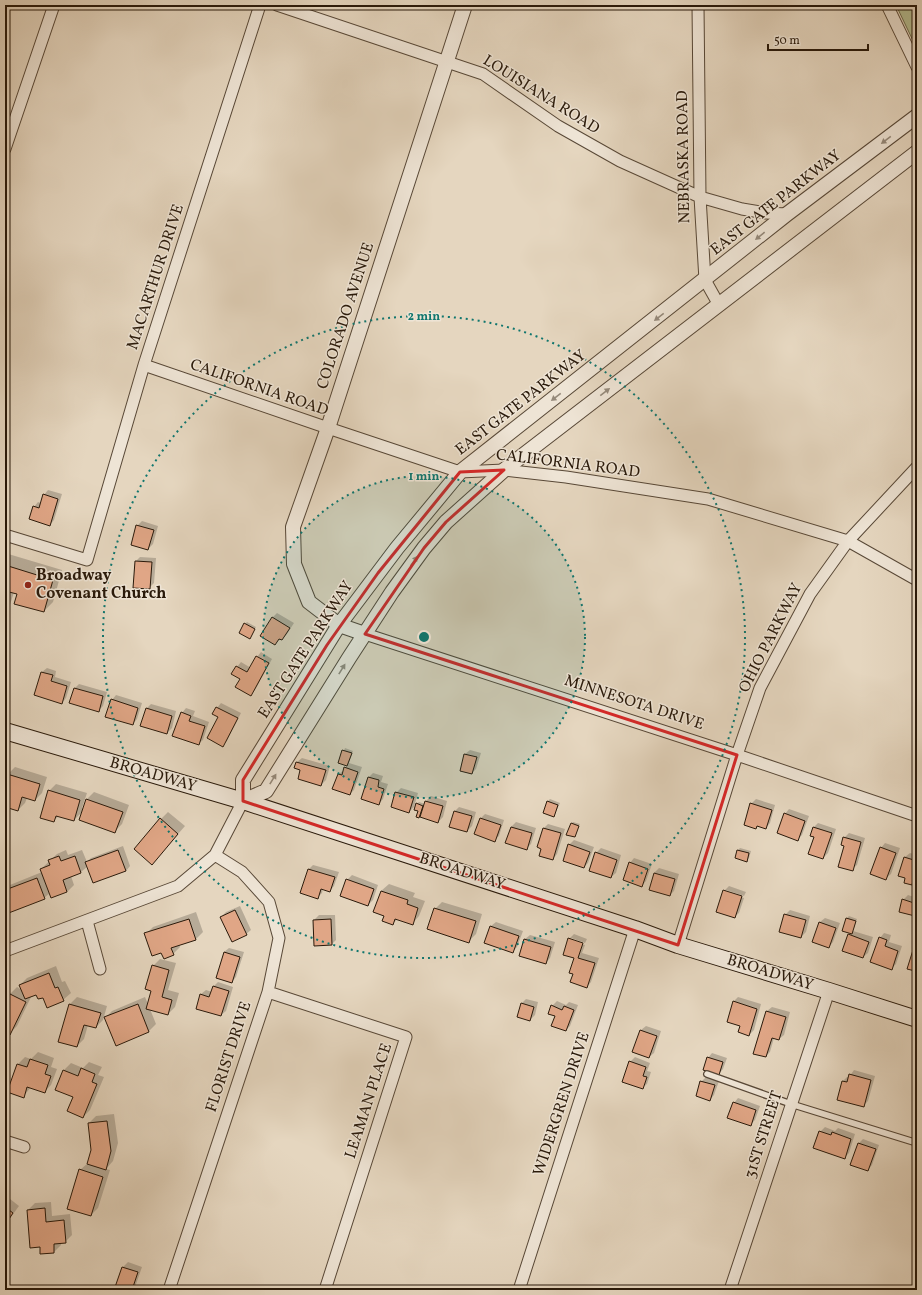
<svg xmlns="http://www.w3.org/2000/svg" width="922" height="1295" viewBox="0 0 922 1295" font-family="Vollkorn,serif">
<rect width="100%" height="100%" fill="#e5d6bf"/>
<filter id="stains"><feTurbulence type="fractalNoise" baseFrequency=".005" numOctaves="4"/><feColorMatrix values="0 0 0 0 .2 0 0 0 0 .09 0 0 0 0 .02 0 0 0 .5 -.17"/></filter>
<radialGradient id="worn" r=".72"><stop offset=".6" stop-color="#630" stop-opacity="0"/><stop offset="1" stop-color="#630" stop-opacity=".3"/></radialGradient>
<!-- green -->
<path fill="#b5be92" stroke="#6f6c4e" d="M896 5H917V49Z"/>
<!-- shadow -->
<path fill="#0003" d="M48 490 62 494 54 520 50 525 34 507 38 502 41 503 44 495Z
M142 521 158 526 153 544 148 549 137 526Z
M5 553 62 570 53 602 44 611 18 593 14 592 5 621Z
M140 557 156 558 154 583 149 588 136 561Z
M277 613 294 623 287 634 282 639 281 638 275 644 272 618Z
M247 622 256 627 250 638 245 624Z
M5 627 8 628 5 639Z
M261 652 272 659 255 690 250 695 241 679 237 667 241 662 251 668 257 657Z
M47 668 56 671 55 677 71 682 66 698 62 703 42 672Z
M79 684 107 692 103 706 98 711 70 702 75 688Z
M116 695 142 703 137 719 133 724 112 700Z
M221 703 241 713 227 741 223 745 219 716 217 708Z
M151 704 176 711 172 728 167 733 147 708Z
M186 708 195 711 193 716 209 722 203 740 198 744 182 713Z
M345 748 353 751 349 763 362 767 354 790 350 794 339 774 344 770 347 765 339 762Z
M470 750 481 753 476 769 472 773 465 754Z
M302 758 330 766 326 780 321 785 302 769 296 768 297 762Z
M15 767 47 777 42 793 35 800 27 798 25 803 18 810 5 806V783L8 774Z
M373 773 383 776 381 782 388 784 383 799 379 804 362 798 369 777Z
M56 784 87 793 82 808 84 809 87 799 94 792 129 805 122 824 115 831 83 811 74 820 59 816 53 821 49 791Z
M401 788 418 793 414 807 409 812 396 793Z
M431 796 447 801 443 817 438 822 423 812 419 817V811L417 804 419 802 425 804 426 801Z
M550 799 560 803 554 816 548 801Z
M756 799 775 805 770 823 766 828 758 826 756 828 751 804Z
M459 807 476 812 472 826 467 831 455 811Z
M789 809 809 816 802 835 797 840 785 814Z
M168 812 185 826 159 856 161 819Z
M485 814 504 820 499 836 494 840 475 834 481 818Z
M516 822 536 828 531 844 527 848 507 842 511 827Z
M573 822 580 824 574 836 571 824Z
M818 823 836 829 828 853 823 858 815 836 811 835 814 827Z
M548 824 565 829 557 854 553 859 544 828Z
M849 833 865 838 857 865 852 869 845 845 844 838Z
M574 840 594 847 588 863 584 867 569 845Z
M885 843 900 848 891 874 886 878 881 848Z
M123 846 130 866 126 871 88 866 81 872 71 876 74 885 67 892 50 893 44 898 7 912 5 908V887L42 872 41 869 57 854 66 850 68 855 82 850 87 862 91 858Z
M601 848 621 855 616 873 611 877 596 853Z
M740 848 751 851 749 858 747 860 738 850Z
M910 853 917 855V880H916L912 884 907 877 899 875 905 857Z
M634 858 652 864 646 881 642 886 630 863Z
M313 865 339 872 334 886 330 891 323 889 322 893 318 897 309 869Z
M659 868 679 874 674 891 670 895 650 890 654 873Z
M352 875 378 885 373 900 368 905 347 880Z
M389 884 415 893 413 897 425 901 419 916 412 924 398 919 392 924 385 915 381 891Z
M729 886 746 892 744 896 726 890V892L744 898 739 913 734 917 724 891Z
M908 895 917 898V913L914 915 903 900Z
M442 902 482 914 476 934 469 941 435 909Z
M240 906 251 930 246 934 221 917 226 912Z
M790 910 810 916 806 932 801 937 785 915Z
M196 912 203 932 196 939 179 944 180 947 173 954 162 951 146 934 153 927Z
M319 915H335L336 940 332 944 314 920Z
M849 916 857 919 853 931 873 937 868 953 863 957 848 935 851 933 847 918Z
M825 918 840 923 833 942 829 947 820 922Z
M496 922 523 931 517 947 512 952 485 943 491 926Z
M884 933 891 935 889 942 902 946 896 964 892 968 880 938Z
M574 934 587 939 585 943 571 938V940L585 945 582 953 599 958 591 982 587 987 574 974 575 958 569 939Z
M530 935 555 942 550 958 546 963 520 955 525 939Z
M229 948 244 952 236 977 232 982 224 952Z
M160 959 176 963 168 990 179 993 175 1007 168 1014 150 1009 156 1024 149 1031 116 1044 105 1018 112 1011 145 997 148 1004 152 990 153 966Z
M56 966 62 982 65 981 71 993 63 1000 43 996 37 993 32 995 17 1026 10 1033 5 1031V1002L6 1003 10 994 17 987 22 990 20 985 27 978Z
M218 982 233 987 226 1011 221 1015 197 1008 201 994 206 990 212 992 214 986Z
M77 997 107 1006 103 1020 96 1027 88 1025 84 1039 77 1046 70 1004Z
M738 997 761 1004 754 1030 749 1035 741 1025 733 1002Z
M526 999 538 1002 535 1015 530 1020 522 1003Z
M557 1001 566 1005 569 1002 578 1005 570 1026 566 1030 556 1016 552 1006Z
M772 1007 790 1012 784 1035 779 1039 774 1038 770 1052 766 1056 755 1053 767 1011Z
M646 1026 661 1031 654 1053 649 1057 634 1052 641 1030Z
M38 1052 54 1058 51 1067 57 1069 51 1085 44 1092 31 1087 23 1097 18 1064 25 1057 31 1059Z
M712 1053 727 1058 723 1069 719 1074 708 1058Z
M635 1057 650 1063 647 1071 651 1072 647 1084 642 1088 630 1062Z
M89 1062 102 1067 98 1075 104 1077 90 1110 83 1117 74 1096 56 1089 64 1070 71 1063 83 1068Z
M854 1070 875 1076 868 1101 863 1106 838 1099 843 1081 847 1077H849Z
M706 1077 719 1081 714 1095 710 1100 701 1082Z
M738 1098 760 1106 755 1120 750 1125 734 1103Z
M114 1114 118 1143 113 1161 106 1169 110 1170 98 1208 91 1215 80 1170 88 1163 92 1150 89 1123 96 1116Z
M825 1127 835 1131 838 1128 855 1134 849 1153 844 1158 820 1132Z
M863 1139 879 1145 872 1165 868 1170 858 1144Z
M5 1195 19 1206 5 1225Z
M51 1202 52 1216 70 1214 72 1235 65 1242 61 1243V1245L54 1252 41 1246 28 1210 35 1203Z
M128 1262 142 1267 134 1290H116L123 1267Z
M7 1284 24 1290H5V1286Z"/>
<!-- building -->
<path fill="#e0a686" stroke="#29190a" d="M43 494 58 499 50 526 29 519 33 506 39 508Z
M136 525 154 530 148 550 131 545Z
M135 561 152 562 150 589 133 588Z
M5 565 53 580 44 612 14 604 17 594 5 591Z
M272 617 290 628 282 640 279 639 275 645 260 636Z
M244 623 255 629 250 639 239 633Z
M256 656 269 663 251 696 235 687 240 679 231 674 236 666 247 672Z
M41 672 53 675 51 681 67 686 62 704 34 695Z
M74 688 103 696 99 712 69 703Z
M111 699 138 708 133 725 105 717Z
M216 707 238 718 223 747 207 738 218 717 212 714Z
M146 708 172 716 167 734 140 726Z
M181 712 191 716 189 721 205 726 199 745 172 736Z
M342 750 352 753 347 766 338 763Z
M464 754 477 757 472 774 460 771Z
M296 762 326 770 321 786 298 779 300 770 294 768Z
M344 767 358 772 350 795 332 789 338 774 342 775Z
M7 774 40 784 35 801 22 797 18 811 5 807V780Z
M368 777 379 780 378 787 384 789 379 805 361 799Z
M48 790 80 800 74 821 56 816 54 822 40 818Z
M395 792 414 797 409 813 391 807Z
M86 799 123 812 115 833 79 820Z
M425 801 443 806 438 823 420 817Z
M547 801 558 805 554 817 543 813Z
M416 803 423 806 419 818 416 817 418 811 414 810Z
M750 803 772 810 766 829 757 826 756 829 744 825Z
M454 811 472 816 467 832 449 827Z
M784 813 805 821 798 841 777 833Z
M160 818 178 834 152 865 134 849Z
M480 818 501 825 495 842 474 834Z
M571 823 579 826 575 837 566 835Z
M511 827 532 833 527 850 505 843Z
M813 827 832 833 823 859 808 854 814 837 810 836Z
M543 828 561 833 553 860 539 856 541 849 537 847Z
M843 837 861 842 853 871 838 867 844 846 841 845Z
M568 844 590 852 584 868 563 861Z
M880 847 896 853 886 880 870 874Z
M118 850 126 871 93 883 85 862Z
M737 850 749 853 747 862 735 858Z
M595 852 617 860 611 878 589 871Z
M59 856 61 861 75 856 81 873 63 880 67 892 51 898 40 869 50 865 48 860Z
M904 857 917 861V882L913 880 912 885 904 883 905 878 898 876Z
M629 862 648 869 642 887 623 880Z
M308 869 335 877 330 892 321 889 318 899 300 893Z
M654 873 675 879 670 896 649 890Z
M37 878 45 899 6 914 5 890Z
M346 879 374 889 368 906 340 896Z
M723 890 742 896 735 918 716 912Z
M381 891 408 900 407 904 418 908 413 925 395 919 393 925 382 921 384 916 373 912Z
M902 899 917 904 915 916 899 912Z
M434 908 476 921 469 943 427 929Z
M235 910 247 935 232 942 220 917Z
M784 914 806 920 801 938 779 932Z
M846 918 856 921 852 934 842 931Z
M189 919 196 940 171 948 174 955 164 959 161 953 152 956 144 933Z
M331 919 332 945 314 946 313 920Z
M819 922 836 928 829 948 812 942Z
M490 926 519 936 513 953 484 943Z
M848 934 869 942 863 958 842 951Z
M879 937 887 940 885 946 898 951 892 970 870 962Z
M568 938 583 943 578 958 595 963 587 988 570 982 573 974 569 973 574 958 563 955Z
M524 939 551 947 546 964 519 956Z
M913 950 917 952V976L914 975 915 971 907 969Z
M224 952 240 957 232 983 216 978Z
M152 965 169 970 162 997 172 1000 168 1015 146 1009 151 991 145 989Z
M49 973 55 988 58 987 64 1001 47 1008 43 998 38 999 36 995 25 999 19 985Z
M213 986 229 991 221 1016 196 1009 200 994 209 997Z
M10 994 26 1002 10 1035 5 1032V1003Z
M733 1001 757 1009 749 1036 738 1032 740 1026 727 1022Z
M521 1003 534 1007 530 1021 517 1017Z
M69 1004 101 1013 96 1028 84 1025 77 1047 58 1042Z
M138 1004 149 1032 116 1046 104 1017Z
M551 1005 562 1010 564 1006 574 1010 566 1031 551 1026 555 1016 548 1014Z
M766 1011 786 1017 779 1040 772 1038 766 1057 753 1054Z
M640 1030 657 1036 649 1058 632 1052Z
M707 1057 723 1062 719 1075 703 1070Z
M30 1059 48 1065 45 1074 51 1076 45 1093 27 1087 24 1098 7 1092 17 1064 27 1067Z
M629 1061 646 1067 643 1076 647 1077 643 1089 622 1082Z
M81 1068 95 1074 92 1082 97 1084 83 1118 67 1111 73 1097 55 1090 63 1070 78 1076Z
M849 1074 871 1080 864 1107 837 1100 842 1081 847 1082Z
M700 1081 715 1085 710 1101 696 1096Z
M733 1102 756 1110 751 1126 727 1118Z
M107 1121 111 1151 106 1170 87 1164 91 1150 88 1123Z
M819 1131 831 1135 832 1132 851 1139 845 1159 813 1148Z
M858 1143 876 1149 868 1171 850 1165Z
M79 1169 103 1177 91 1216 67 1209Z
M5 1207 13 1213 5 1225Z
M45 1208 46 1222 64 1220 66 1243 54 1244V1253L40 1254V1247L30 1248 27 1210Z
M122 1267 138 1272 132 1290H114Z"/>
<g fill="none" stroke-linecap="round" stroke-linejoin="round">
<defs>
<path id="service" d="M707 1074 791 1104 917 1143"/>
<path id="minor" d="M277 5 483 74 558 126 620 161 700 197 742 209 766 213 787 214
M698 5 700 197 705 280 719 305
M887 5 917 67
M5 149 54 5
M144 365 328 428 460 472 504 470 566 477 708 499 848 541 917 580
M5 535 87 560 144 365 260 5
M365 634 737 755 917 816
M87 921 100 969
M678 945 737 755 760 688 810 594 848 541 917 467
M5 951 178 886 215 855 243 801
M268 992 406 1037 325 1290
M5 1141 24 1147
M169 1290 268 992 279 938 269 902 242 872 215 855
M519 1290 635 929
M730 1290 829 991"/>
<path id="tertiary" d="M917 116 787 214 460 472 397 548 339 625 243 780V801L266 791 349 658 392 592 424 548 446 522 504 470 917 152
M365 634 339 625 309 602 294 564 293 527 328 428 465 5"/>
<path id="secondary" d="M5 731 243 801 635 929 678 945 829 991 917 1019"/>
</defs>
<!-- service casing -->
<use href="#service" stroke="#584837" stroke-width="8"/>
<!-- minor casing -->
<use href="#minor" stroke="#584837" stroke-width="13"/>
<!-- tertiary casing -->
<use href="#tertiary" stroke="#584837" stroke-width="16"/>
<!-- secondary casing -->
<use href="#secondary" stroke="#29190a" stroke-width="18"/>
<!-- service -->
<use href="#service" stroke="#eee4d5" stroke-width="5.5"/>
<!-- minor -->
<use href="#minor" stroke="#eee4d5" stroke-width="11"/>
<!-- tertiary -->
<use href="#tertiary" stroke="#eee4d5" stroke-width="14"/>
<!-- secondary -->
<use href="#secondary" stroke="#eee4d5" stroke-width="16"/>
</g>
<!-- one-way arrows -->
<defs><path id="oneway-solid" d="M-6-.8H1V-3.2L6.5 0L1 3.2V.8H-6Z"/></defs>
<g fill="#95897a">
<use href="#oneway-solid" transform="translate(886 140) rotate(143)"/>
<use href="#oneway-solid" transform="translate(760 236) rotate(141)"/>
<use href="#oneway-solid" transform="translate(659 317) rotate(142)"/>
<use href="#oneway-solid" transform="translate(605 392) rotate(-38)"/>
<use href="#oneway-solid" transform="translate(556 397) rotate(142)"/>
<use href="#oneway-solid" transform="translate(414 561) rotate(-54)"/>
<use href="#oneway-solid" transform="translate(342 669) rotate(-58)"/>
<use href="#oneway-solid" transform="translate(273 779) rotate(-58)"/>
</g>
<!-- marked area -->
<path fill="none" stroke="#d62828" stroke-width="3" stroke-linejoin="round" d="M504 470 446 522 424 548 365 634 737 755 678 945 243 801V780L327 645 378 573 460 472Z"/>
<!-- distance rings -->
<circle cx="424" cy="637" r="161" fill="#0f766e" fill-opacity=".12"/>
<g fill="none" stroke="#0f766e" stroke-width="2" stroke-dasharray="2 4">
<circle cx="424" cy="637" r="161"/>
<circle cx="424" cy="637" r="321"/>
</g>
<!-- markers -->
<circle fill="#8f2418" stroke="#eee4d5" stroke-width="1.5" cx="28" cy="585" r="4"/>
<g text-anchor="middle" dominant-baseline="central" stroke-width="3" stroke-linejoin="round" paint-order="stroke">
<!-- street labels -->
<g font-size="16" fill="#29190a" stroke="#eee4d5">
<text transform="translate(541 95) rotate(32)">LOUISIANA ROAD</text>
<text transform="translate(684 157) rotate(-91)">NEBRASKA ROAD</text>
<text transform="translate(776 203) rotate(-38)">EAST GATE PARKWAY</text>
<text transform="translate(156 277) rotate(-72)">MACARTHUR DRIVE</text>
<text transform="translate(346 316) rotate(-72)">COLORADO AVENUE</text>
<text transform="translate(259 388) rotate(19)">CALIFORNIA ROAD</text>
<text transform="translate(521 403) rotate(-38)">EAST GATE PARKWAY</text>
<text transform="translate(568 464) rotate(7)">CALIFORNIA ROAD</text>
<text transform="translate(771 638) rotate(-63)">OHIO PARKWAY</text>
<text transform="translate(306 650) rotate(-57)">EAST GATE PARKWAY</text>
<text transform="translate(634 703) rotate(18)">MINNESOTA DRIVE</text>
<text transform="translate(153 775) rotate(16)">BROADWAY</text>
<text transform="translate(462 872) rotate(18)">BROADWAY</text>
<text transform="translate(770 973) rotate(17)">BROADWAY</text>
<text transform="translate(229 1057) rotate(-72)">FLORIST DRIVE</text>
<text transform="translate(369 1101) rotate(-72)">LEAMAN PLACE</text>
<text transform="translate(562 1104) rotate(-72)">WIDERGREN DRIVE</text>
<text transform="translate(764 1135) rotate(-72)">31ST STREET</text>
</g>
<!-- poi labels -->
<g font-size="16" font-weight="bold" fill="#29190a" stroke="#eee4d5" text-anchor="start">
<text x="36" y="576">Broadway<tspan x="36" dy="18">Covenant Church</tspan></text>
</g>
</g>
<circle cx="424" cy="637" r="6" fill="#0f766e" stroke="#eee4d5" stroke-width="2"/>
<g font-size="12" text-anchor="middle" font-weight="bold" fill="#0f766e" stroke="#eee4d5" stroke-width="3" stroke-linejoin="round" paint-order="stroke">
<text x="424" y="320">2 min</text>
<text x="424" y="480">1 min</text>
</g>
<!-- margin -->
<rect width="922" height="1295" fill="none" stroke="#e5d6bf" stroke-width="20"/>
<rect x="6" y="6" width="910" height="1283" fill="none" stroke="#29190a" stroke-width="2"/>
<rect x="10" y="10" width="902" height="1275" fill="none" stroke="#29190a"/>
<!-- scale -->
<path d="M768 44v6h100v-6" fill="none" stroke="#29190a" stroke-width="2"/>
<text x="774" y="44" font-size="12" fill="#29190a" stroke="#eee4d5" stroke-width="3" paint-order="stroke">50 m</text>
<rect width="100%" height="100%" filter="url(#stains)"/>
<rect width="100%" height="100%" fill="url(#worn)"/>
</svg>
